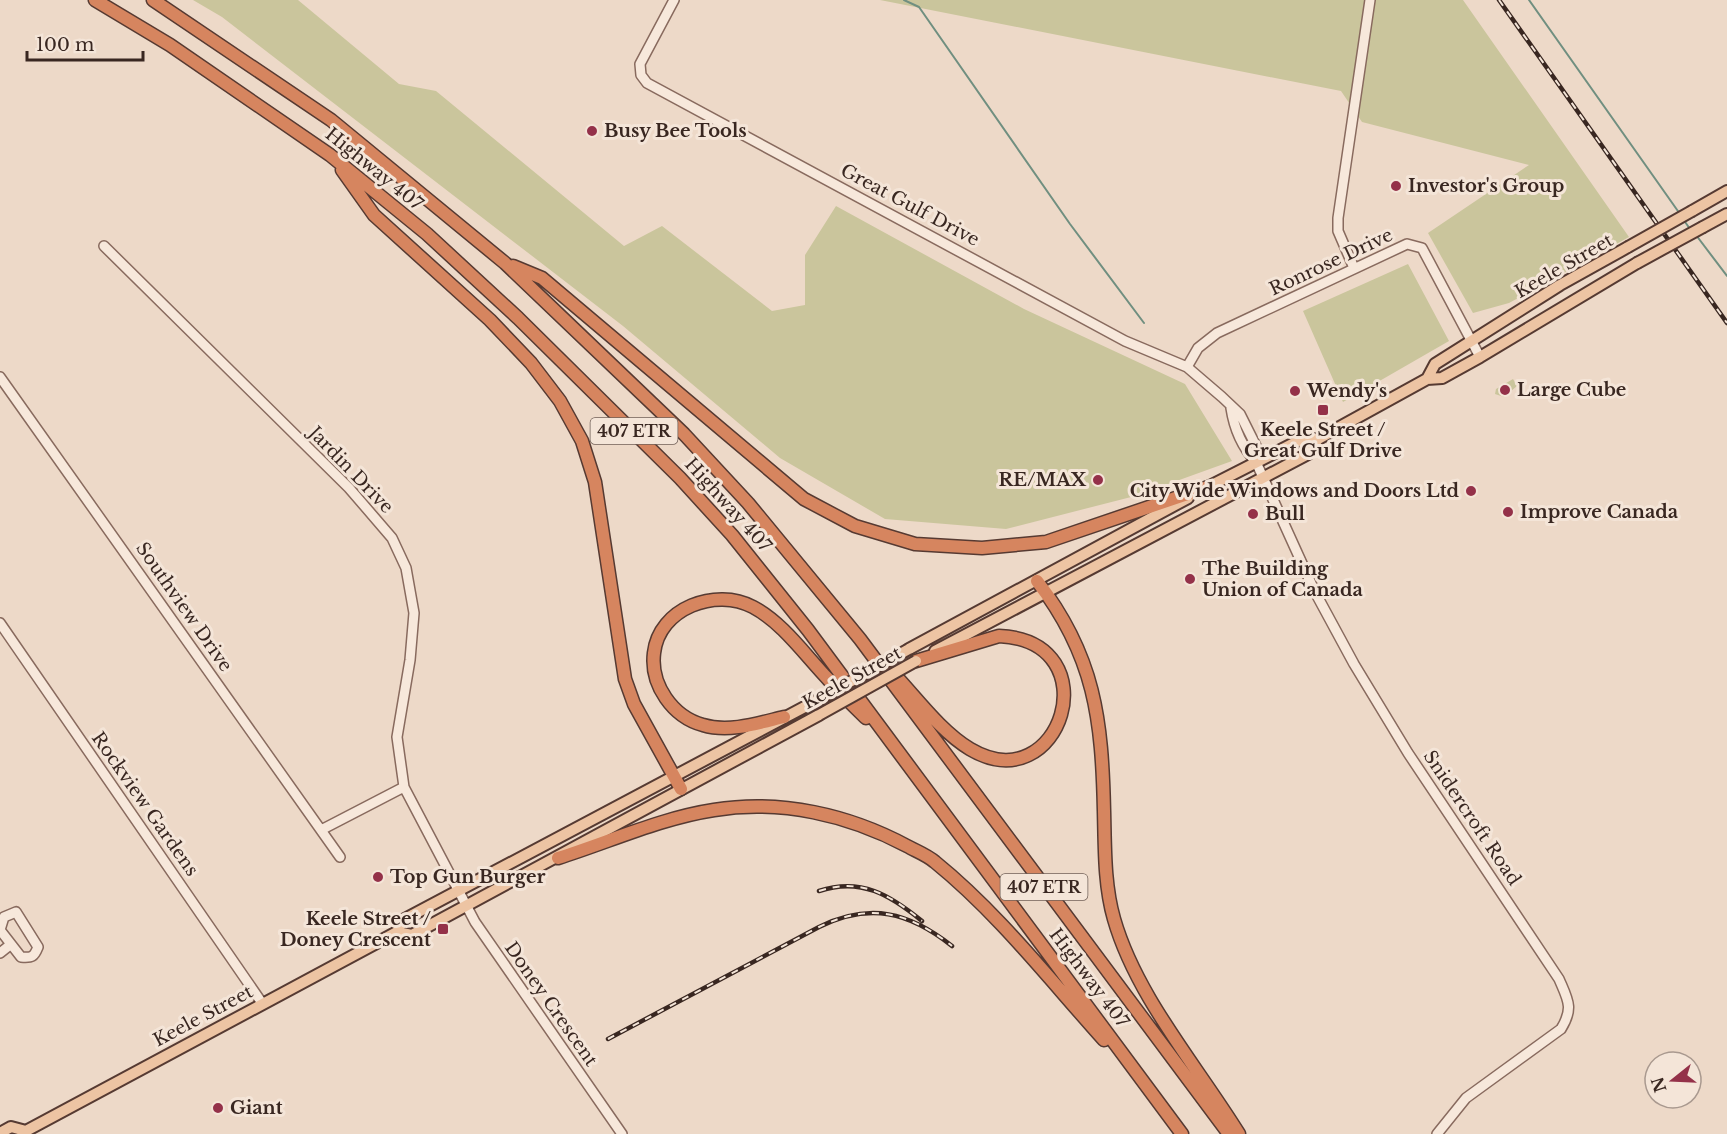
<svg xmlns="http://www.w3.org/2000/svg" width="1727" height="1134" viewBox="0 0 1727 1134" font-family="'Libre Baskerville',serif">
<rect width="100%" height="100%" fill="#edd9c8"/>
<!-- green -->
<path fill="#cac59c" d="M193 0H298L399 84 436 91 624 246 662 226 772 311 805 305V255L836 206 1024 309 1185 384 1232 461 1135 496 1006 529 885 519 780 458 623 326 222 17Z
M880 0H1463L1629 237 1509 303 1473 313 1428 233 1529 165 1362 122 1341 91Z
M1408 264 1449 341 1343 402 1303 311Z
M1513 379 1517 386 1504 397 1495 394 1496 389Z"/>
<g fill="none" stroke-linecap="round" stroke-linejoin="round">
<!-- stream -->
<path stroke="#708f80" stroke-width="2" d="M904 0 919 7 1070 224 1144 323
M1529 0 1680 214
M1683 219 1690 229
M1696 235 1727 276"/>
<defs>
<path id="minor" d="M674 0 640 64 641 75 647 83 1125 341 1187 367 1222 397 1240 414 1257 448 1256 462
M104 246 349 488 392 538 406 568 414 613 410 660 397 737 404 787 475 922 622 1134
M1354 268 1338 231V218L1370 0
M1187 367 1198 348 1217 333 1407 244 1422 248 1480 357
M0 377 340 857
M1231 408C1234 428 1243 448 1256 462L1315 592 1354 664 1408 753 1559 979C1568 1000 1574 1008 1561 1029L1466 1098 1437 1134
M0 623 262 1003
M321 830 404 787
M16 912 38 947C34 957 32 958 21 957L0 930 4 917Z
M0 953 10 945"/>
<path id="major" d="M1692 211 1727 191
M1703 227 1727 214
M1427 379 1435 364 1560 285 1628 247
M1202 490 1302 439H1318
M909 649 1188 498
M935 651 1308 454 1318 439 1427 379 1442 378 1480 357 1637 263
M397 932 412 935 819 715
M0 1133 11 1127 26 1131
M25 1134 26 1131 397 932 403 920 814 702"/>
<path id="highway" d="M95 0 170 45 330 155 427 234 518 318 680 478 732 535 808 630 1182 1134
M153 0 331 120 505 263 684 434 748 503 860 639 1229 1134
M342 170 374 215 490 320 531 363 560 401 582 441 595 482 625 679 634 704 681 789
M513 266 542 278 804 499 855 526 915 544 982 548 1046 542 1208 487
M1037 581C1095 656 1102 720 1104 811 1105 847 1104 884 1114 919 1136 996 1197 1066 1239 1134
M892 672C916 697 940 731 970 749 1061 803 1112 641 999 636L916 661
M784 717C759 723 729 733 703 725 673 717 650 685 654 653 659 608 716 587 753 607 783 623 805 655 828 679 840 693 853 705 866 718
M558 858C609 842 661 818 714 810 781 799 849 815 907 846 916 851 927 855 935 862 998 913 1050 980 1104 1040"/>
</defs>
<!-- minor casing -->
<use href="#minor" stroke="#886a5e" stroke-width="12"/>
<!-- major casing -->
<use href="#major" stroke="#563a32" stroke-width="14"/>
<!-- highway casing -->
<use href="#highway" stroke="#563a32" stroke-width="15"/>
<!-- minor -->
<use href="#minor" stroke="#f7e8db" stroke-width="9"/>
<!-- major -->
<use href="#major" stroke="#edc4a3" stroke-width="10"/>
<!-- highway -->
<use href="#highway" stroke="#d6855f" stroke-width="12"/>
<defs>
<path id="rail" d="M1499 0 1727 323
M819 891C861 877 890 895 922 921
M608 1039 819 927C870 902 909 912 952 946"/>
</defs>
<!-- rail casing -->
<use href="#rail" stroke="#392721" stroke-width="4.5"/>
<!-- rail -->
<use href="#rail" stroke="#f4e5d8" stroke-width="2" stroke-dasharray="7" stroke-linecap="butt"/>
<defs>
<path id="major-bridge" d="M1628 247 1692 211
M1637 263 1703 227
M814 702 909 649
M819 715 916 661"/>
</defs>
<!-- major-bridge casing -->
<use href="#major-bridge" stroke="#563a32" stroke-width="14" stroke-linecap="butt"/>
<!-- major-bridge -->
<use href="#major-bridge" stroke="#edc4a3" stroke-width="10"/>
</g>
<!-- markers -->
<g fill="#943149" stroke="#f4e5d8" stroke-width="2">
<circle cx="592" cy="131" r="6"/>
<circle cx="1396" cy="186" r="6"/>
<circle cx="1505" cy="390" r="6"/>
<circle cx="1295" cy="391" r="6"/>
<rect x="1317" y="404" width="12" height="12" rx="3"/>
<circle cx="1098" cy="480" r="6"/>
<circle cx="1471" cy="491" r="6"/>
<circle cx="1508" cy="512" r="6"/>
<circle cx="1253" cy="514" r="6"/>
<circle cx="1190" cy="579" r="6"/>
<circle cx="378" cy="877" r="6"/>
<rect x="437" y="923" width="12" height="12" rx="3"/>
<circle cx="218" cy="1108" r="6"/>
</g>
<g text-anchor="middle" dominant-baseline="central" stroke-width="6" stroke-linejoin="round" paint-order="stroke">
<!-- shield labels -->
<g fill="#f4e5d8" stroke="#716058" stroke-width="1.5">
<rect x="590.5" y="418" width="87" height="26" rx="4.5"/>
<rect x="1000.5" y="874" width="87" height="26" rx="4.5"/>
</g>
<g font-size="16" font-weight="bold" fill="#392721">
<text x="634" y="431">407 ETR</text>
<text x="1044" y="887">407 ETR</text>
</g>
<!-- poi labels -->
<g font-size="18" font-weight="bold" fill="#392721" stroke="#f4e5d8" text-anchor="start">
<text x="604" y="131">Busy Bee Tools</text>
<text x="1408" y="186">Investor's Group</text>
<text x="1517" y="390">Large Cube</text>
<text x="1307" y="391">Wendy's</text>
<text x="1323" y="430" text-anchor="middle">Keele Street /<tspan x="1323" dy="21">Great Gulf Drive</tspan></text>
<text x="1086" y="480" text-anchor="end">RE/MAX</text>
<text x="1459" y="491" text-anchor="end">City Wide Windows and Doors Ltd</text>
<text x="1520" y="512">Improve Canada</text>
<text x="1265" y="514">Bull</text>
<text x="1202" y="569">The Building<tspan x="1202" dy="21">Union of Canada</tspan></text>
<text x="390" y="877">Top Gun Burger</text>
<text x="431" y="919" text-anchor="end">Keele Street /<tspan x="431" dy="21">Doney Crescent</tspan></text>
<text x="230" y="1108">Giant</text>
</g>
<!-- street labels -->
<g font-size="18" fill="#392721" stroke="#f4e5d8">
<text transform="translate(374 169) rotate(39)">Highway 407</text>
<text transform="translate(910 205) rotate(28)">Great Gulf Drive</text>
<text transform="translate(1331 262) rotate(-25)">Ronrose Drive</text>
<text transform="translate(1564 266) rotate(-30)">Keele Street</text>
<text transform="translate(351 470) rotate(46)">Jardin Drive</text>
<text transform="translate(728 505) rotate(48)">Highway 407</text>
<text transform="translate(184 607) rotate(55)">Southview Drive</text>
<text transform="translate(852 678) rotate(-29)">Keele Street</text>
<text transform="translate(145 804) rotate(55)">Rockview Gardens</text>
<text transform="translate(1472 818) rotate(56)">Snidercroft Road</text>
<text transform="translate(1089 978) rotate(53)">Highway 407</text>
<text transform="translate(551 1004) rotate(55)">Doney Crescent</text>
<text transform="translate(203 1016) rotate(-28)">Keele Street</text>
</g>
</g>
<!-- north arrow -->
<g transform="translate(1673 1080) rotate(252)"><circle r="28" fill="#f4e5d8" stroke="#a9998f" stroke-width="1.5"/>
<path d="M0-4.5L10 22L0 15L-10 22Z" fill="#943149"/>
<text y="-9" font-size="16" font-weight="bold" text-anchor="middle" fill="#392721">N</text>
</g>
<!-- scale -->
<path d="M27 51v9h116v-9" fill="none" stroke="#392721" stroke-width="3"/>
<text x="36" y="51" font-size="18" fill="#392721" stroke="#f4e5d8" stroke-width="4.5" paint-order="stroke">100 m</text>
</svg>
